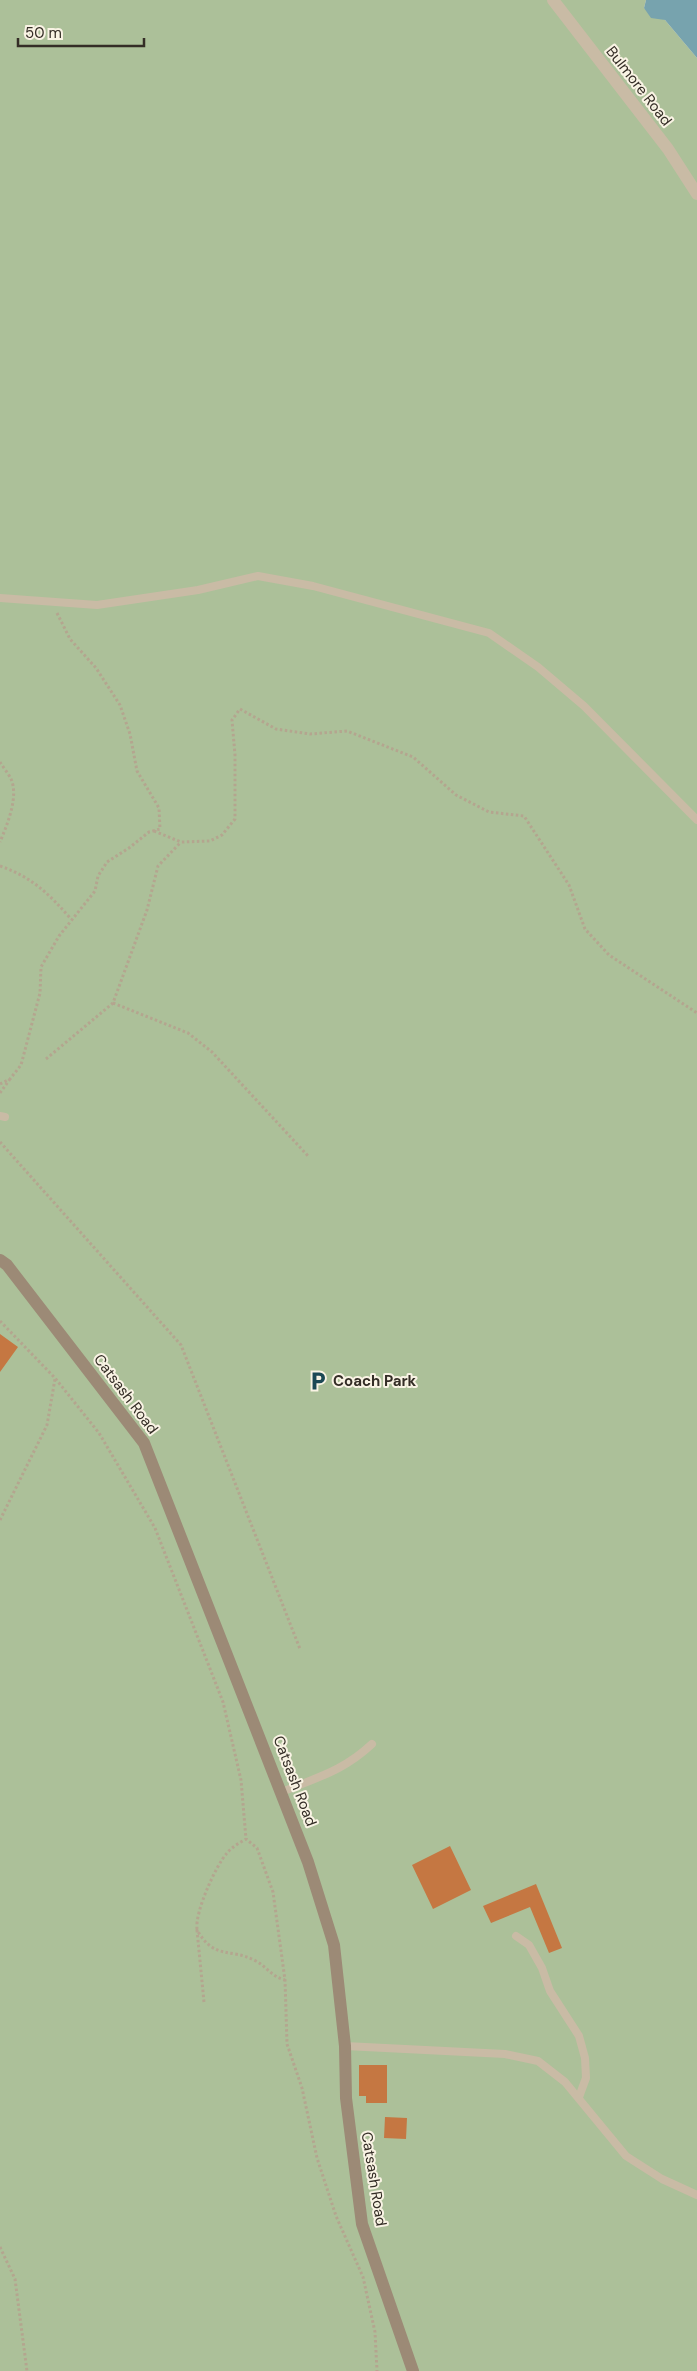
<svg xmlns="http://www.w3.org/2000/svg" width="697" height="2371" viewBox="0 0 697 2371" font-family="'DM Sans',sans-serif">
<rect width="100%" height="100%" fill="#f1e9d8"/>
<!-- green -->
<path fill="#acc099" d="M0 0H646L644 8 665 20 697 58V2371H0Z"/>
<!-- water -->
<path fill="#77a3ae" d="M646 0H697V58L665 20 651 18 644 8Z"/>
<!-- building -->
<path fill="#c57742" d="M0 1334 18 1347 0 1372Z
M450 1846 471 1890 433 1909 412 1865Z
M536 1884 562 1948 549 1953 530 1907 491 1923 483 1906Z
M359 2065H387V2103H366V2096H359Z
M385 2117 407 2118 406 2139 384 2138Z"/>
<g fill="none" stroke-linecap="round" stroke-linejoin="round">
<!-- path -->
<path stroke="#b4a58f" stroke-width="3" stroke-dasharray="2.5 2.5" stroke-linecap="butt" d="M0 762C3 767 8 773 11 779 19 797 7 825 0 842
M154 831 181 842 210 841 222 835 235 819V755L232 720 240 709 276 729 310 734 347 731 413 757 456 795 489 812 524 816 569 885 585 929 609 955 697 1013
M0 866C32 877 49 894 71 919
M113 1003 188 1033 212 1052 309 1157
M46 1059 113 1003 147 910 158 866 181 842
M0 1084 10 1079 21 1065 40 993 41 967 59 936 95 891 98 876 107 862 129 848 149 832 160 829 159 808 137 771 130 734 120 705 96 668 70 639 57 613
M0 1093 10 1079
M0 1142 181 1345 300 1649
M0 1321 55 1378 99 1433 155 1528 223 1702 241 1780 246 1839 257 1848 273 1892 285 1980 287 2044 302 2088 317 2158 336 2216 363 2277 375 2332 377 2371
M0 1520 47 1425 55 1379
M197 1929C195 1912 215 1867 227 1853 232 1847 239 1843 246 1839
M204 2002 197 1930C215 1961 230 1947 256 1961 267 1967 272 1977 285 1980
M0 2247 15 2279 27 2371"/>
<!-- lane -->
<path stroke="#c9bba5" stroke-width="8" d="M0 598 97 605 198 590 258 576 313 586 489 633 538 667 584 706 697 820
M0 1116 5 1117
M282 1792C318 1777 343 1771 372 1744
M516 1936 529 1945 542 1968 550 1991 579 2036 585 2058 586 2078 579 2097
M345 2046 505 2054 538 2061 565 2082 626 2156 662 2179 697 2195"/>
<!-- street -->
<path stroke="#c9bba5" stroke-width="12" d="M553 0 668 149 697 194"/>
<!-- secondary -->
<path stroke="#9c8a76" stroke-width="12" d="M0 1260 7 1265 144 1443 308 1862 334 1945 345 2046 346 2098 362 2224 413 2371"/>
</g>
<!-- icons -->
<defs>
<symbol id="parking-bare" viewBox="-9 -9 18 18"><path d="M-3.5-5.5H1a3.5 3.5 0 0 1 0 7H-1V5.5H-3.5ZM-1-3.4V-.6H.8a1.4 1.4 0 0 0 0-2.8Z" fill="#1c4855" stroke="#f9f3e4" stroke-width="2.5" paint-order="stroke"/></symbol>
</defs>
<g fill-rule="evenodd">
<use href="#parking-bare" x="304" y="1367" width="28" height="28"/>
</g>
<g text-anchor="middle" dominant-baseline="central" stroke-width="4" stroke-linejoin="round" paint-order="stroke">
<!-- street labels -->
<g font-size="15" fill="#342d26" stroke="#f9f3e4">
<text transform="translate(639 86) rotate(52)">Bulmore Road</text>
<text transform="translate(126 1394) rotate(53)">Catsash Road</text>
<text transform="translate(295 1781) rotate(69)">Catsash Road</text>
<text transform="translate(374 2179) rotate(81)">Catsash Road</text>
</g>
<!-- poi labels -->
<g font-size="15" font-weight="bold" fill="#342d26" stroke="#f9f3e4" text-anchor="start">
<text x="333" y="1381">Coach Park</text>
</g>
</g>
<!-- scale -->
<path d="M18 38v8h126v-8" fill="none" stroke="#342d26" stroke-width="2.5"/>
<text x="25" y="38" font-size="15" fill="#342d26" stroke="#f9f3e4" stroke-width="4" paint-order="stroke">50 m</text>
</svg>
